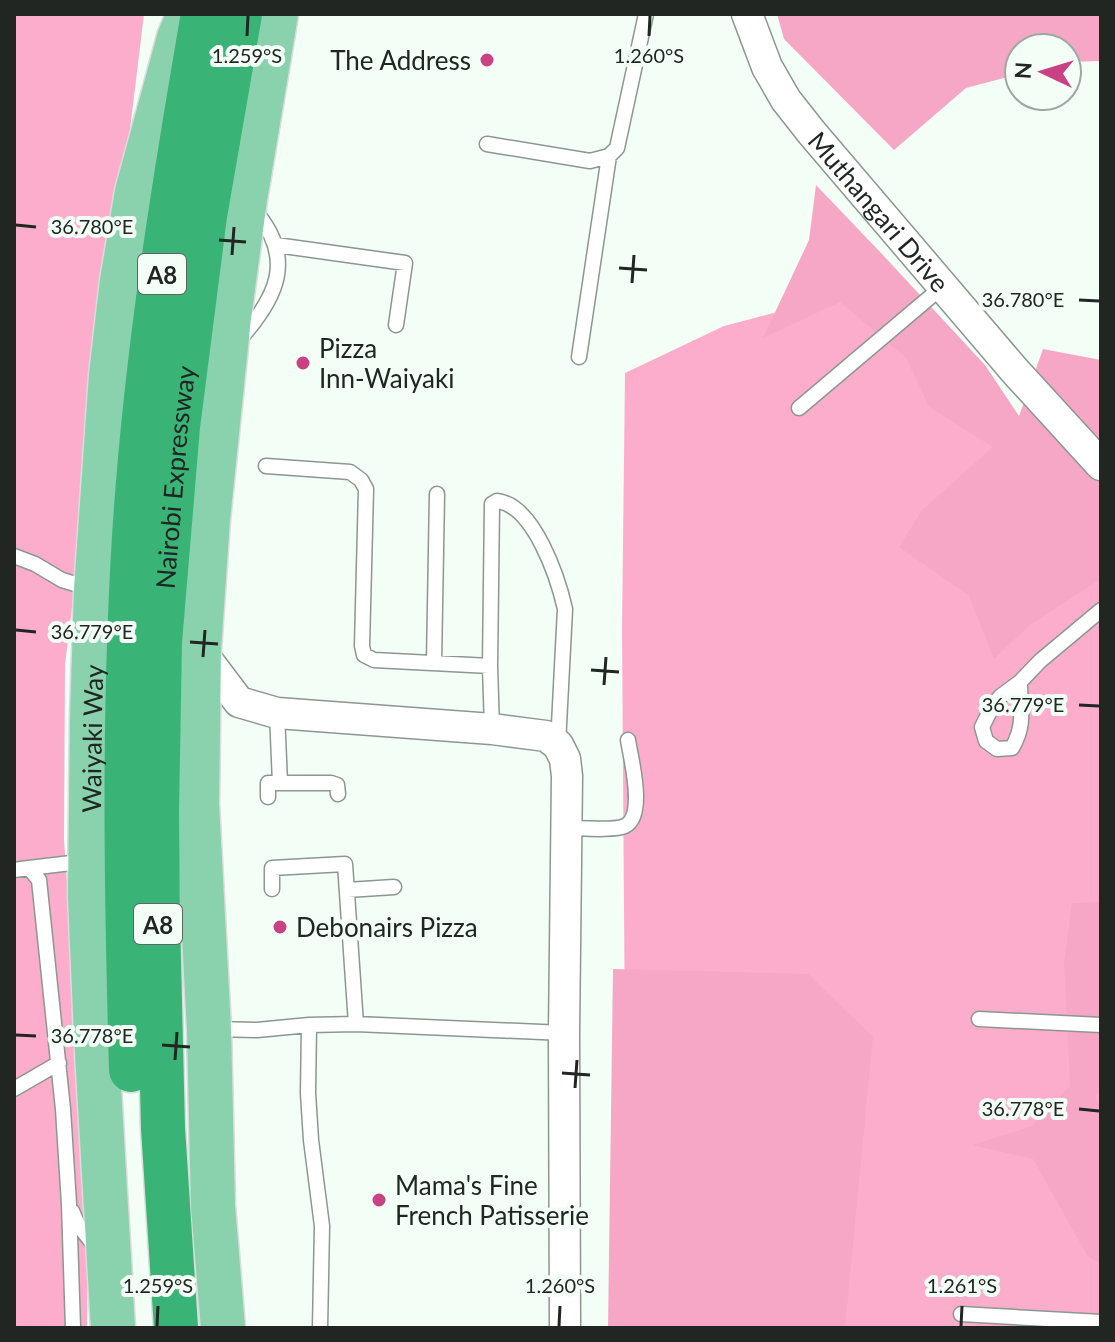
<svg xmlns="http://www.w3.org/2000/svg" width="1115" height="1342" viewBox="0 0 1115 1342" font-family="Lato,sans-serif">
<rect width="100%" height="100%" fill="#f2fef6"/>
<!-- green -->
<path fill="#fdadcc" d="M14 14H144L65 665 64 840 88 1175 87 1328H14Z
M888 283 1101 526V1328H627L622 629 625 373 724 326Z"/>
<!-- forest -->
<path fill="#f7a7c6" d="M777 14H1101V61L1067 62V48H1019V74L966 88 894 150 784 39Z
M816 185 882 254 985 365 1019 416 1043 349 1101 360V579L1031 624 994 659 969 596 899 547 922 510 993 447 929 407 906 358 840 302 763 338 809 240Z
M1101 902V1091L1095 1097 1101 1106V1265L1087 1255 1033 1159 972 1145 1032 1126 1070 1086 1064 962 1072 903Z
M613 969 808 974 873 1037 845 1328H608Z"/>
<g fill="none" stroke-linecap="round" stroke-linejoin="round">
<defs>
<path id="lane" d="M487 144 590 161 609 156 617 148 646 14
M276 245 405 263 396 325
M238 341C277 298 297 258 253 209
M579 357 609 156
M799 408 942 287
M266 466 350 472 361 480 366 489 362 646 364 655 374 660 490 666
M14 556 35 564 62 580 92 589
M434 663 437 494
M1020 682C1020 708 1026 724 1012 748L997 749 986 741 982 727 993 705 1001 696 1020 682 1040 661 1101 610
M277 713 280 783H331L337 785 338 794
M492 729 490 666 492 504 497 501C534 505 558 578 565 609L558 744
M268 797V783H280
M566 828C579 828 614 831 625 826 646 816 631 759 628 740
M29 868 88 861
M14 870 29 868 39 880 63 1109 69 1204 73 1328
M272 889V868L345 864 356 1024
M347 890 394 887
M979 1019 1101 1025
M309 1025 308 1093 311 1140 322 1226 320 1328
M213 1029 257 1030 309 1025 356 1024 564 1033
M14 1089 59 1063
M72 1211 78 1225 98 1250
M961 1314 1101 1322"/>
<g id="street">
<path id="s1" d="M747 14 767 67 786 100 812 133 1015 371 1101 465"/>
<path d="M199 649 239 702 277 713 492 729 546 736 558 745 565 759 567 776 564 1033 565 1328"/>
</g>
<g id="primary">
<path id="s2" d="M113 1328 96 1036 90 896 92 719 96 590 111 375 122 281 137 192 179 38 189 14"/>
<path d="M223 1328 213 1206 209 1029 197 805 199 649 208 519 229 317 245 199 276 14"/>
</g>
<g id="highway">
<path d="M131 1070C126 892 123 714 134 537 145 361 173 187 203 14"/>
<path id="s3" d="M176 1328 163 1128 158 918 157 812 160 642 178 427 205 216 240 14"/>
</g>
</defs>
<!-- lane casing -->
<use href="#lane" stroke="#8c9790" stroke-width="17"/>
<!-- street casing -->
<use href="#street" stroke="#8c9790" stroke-width="33"/>
<!-- primary casing -->
<use href="#primary" stroke="#dbdcdc" stroke-width="47"/>
<!-- highway casing -->
<use href="#highway" stroke="#dbdcdc" stroke-width="47"/>
<!-- lane -->
<use href="#lane" stroke="#fff" stroke-width="14"/>
<!-- street -->
<use href="#street" stroke="#fff" stroke-width="30"/>
<!-- primary -->
<use href="#primary" stroke="#89d2ad" stroke-width="44"/>
<!-- highway -->
<use href="#highway" stroke="#3ab476" stroke-width="44"/>
</g>
<!-- ticks -->
<path fill="none" stroke="#212623" stroke-width="3" d="M247 36 248 16M649 36 650 16M16 225 36 227M219 240 246 242M232 255 234 227M619 268 647 270M632 283 634 255M1079 300 1099 301M16 630 36 632M190 642 218 644M203 657 205 630M591 670 619 672M604 685 606 657M1079 705 1099 706M16 1035 36 1036M162 1045 190 1047M175 1060 177 1032M562 1073 590 1075M575 1088 577 1060M1079 1109 1099 1111M157 1326 158 1306M559 1326 560 1306M961 1326 962 1306"/>
<!-- markers -->
<g fill="#c94384" stroke="#f2fef6" stroke-width="3">
<circle cx="487" cy="60" r="8"/>
<circle cx="303" cy="363" r="8"/>
<circle cx="280" cy="927" r="8"/>
<circle cx="379" cy="1200" r="8"/>
</g>
<g text-anchor="middle" dominant-baseline="central" stroke-width="8" stroke-linejoin="round" paint-order="stroke">
<!-- shield labels -->
<g fill="#f2fef6" stroke="#606762" stroke-width="2">
<rect x="138" y="254" width="48" height="40" rx="6"/>
<rect x="134" y="904" width="48" height="40" rx="6"/>
</g>
<g font-size="24" font-weight="bold" fill="#212623">
<text x="162" y="274">A8</text>
<text x="158" y="924">A8</text>
</g>
<!-- poi labels -->
<g font-size="26" fill="#212623" stroke="#f2fef6" text-anchor="start">
<text x="471" y="60" text-anchor="end">The Address</text>
<text x="319" y="348">Pizza<tspan x="319" dy="30">Inn-Waiyaki</tspan></text>
<text x="296" y="927">Debonairs Pizza</text>
<text x="395" y="1185">Mama's Fine<tspan x="395" dy="30">French Patisserie</tspan></text>
</g>
<!-- street labels -->
<g font-size="26" fill="#212623" stroke="#f2fef6">
<text stroke="none"><textPath href="#s1" startOffset="240">Muthangari Drive</textPath></text>
<text stroke="none"><textPath href="#s3" startOffset="852">Nairobi Expressway</textPath></text>
<text stroke="none"><textPath href="#s2" startOffset="590">Waiyaki Way</textPath></text>
</g>
</g>
<g font-size="20" text-anchor="middle" fill="#212623" stroke="#f2fef6" stroke-width="8" stroke-linejoin="round" paint-order="stroke">
<text x="247" y="63">1.259°S</text>
<text x="649" y="63">1.260°S</text>
<text x="92" y="234">36.780°E</text>
<text x="1023" y="307">36.780°E</text>
<text x="92" y="639">36.779°E</text>
<text x="1023" y="712">36.779°E</text>
<text x="92" y="1043">36.778°E</text>
<text x="1023" y="1116">36.778°E</text>
<text x="158" y="1293">1.259°S</text>
<text x="560" y="1293">1.260°S</text>
<text x="962" y="1293">1.261°S</text>
</g>
<!-- border -->
<rect width="1115" height="1342" fill="none" stroke="#212623" stroke-width="32"/>
<!-- north arrow -->
<g transform="translate(1043 72) rotate(274)"><circle r="38" fill="#f2fef6" stroke="#9ea8a2" stroke-width="2"/>
<path d="M0-6L14 30L0 20L-14 30Z" fill="#c94384"/>
<text y="-12" font-size="22" font-weight="bold" text-anchor="middle" fill="#212623">N</text>
</g>
</svg>
